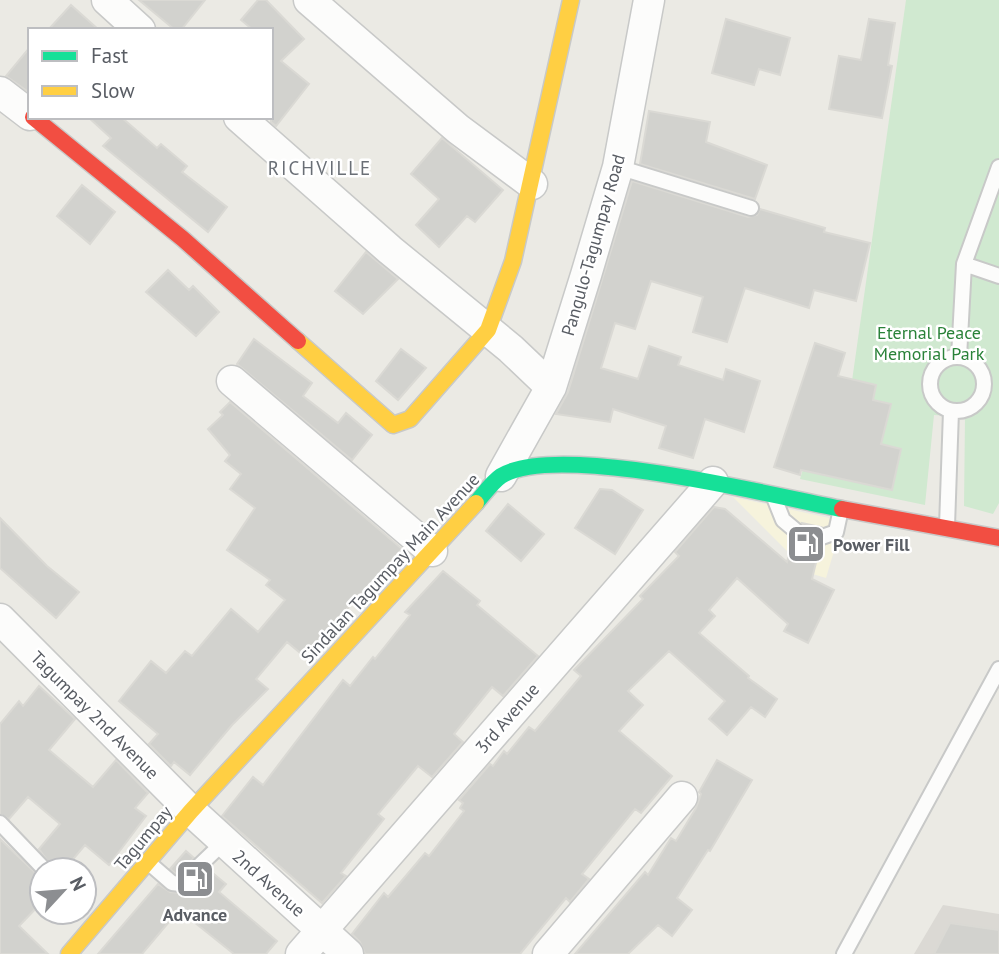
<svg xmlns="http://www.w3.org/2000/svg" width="999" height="954" viewBox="0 0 999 954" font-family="'PT Sans',sans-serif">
<rect width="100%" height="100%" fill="#ebeae4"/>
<!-- commercial -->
<path fill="#f6f3dc" d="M733 497 843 521 826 578 809 573Z"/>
<!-- industrial -->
<path fill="#dbd9d4" d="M943 905 999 914V954H914Z"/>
<!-- green -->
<path fill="#d0e9d0" d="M906 0H999V503L993 514 964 506 965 417 934 415 925 505 800 479 823 404 851 388Z"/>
<!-- building -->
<path fill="#d2d2ce" stroke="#dad9d4" stroke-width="2" d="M139 0H205L181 30H175Z
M258 0H266L304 39 281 61 309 84 276 126 271 122V30H253L241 20Z
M71 5 99 30H48Z
M726 19 790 38 780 75 759 69 754 85 712 73Z
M869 19 895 23 888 65 892 66 882 118 829 109 839 56 861 60Z
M30 47V93L6 76Z
M649 111 710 122 706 142 767 165 755 199 640 164Z
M88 117H121L157 148 161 144 187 166 182 172 227 207 208 232 103 146 111 138Z
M442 138 503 190 475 222 467 216 439 247 416 225 439 199 411 174Z
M632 181 748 217 757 215 760 209 825 228 824 232 870 243 856 301 814 290 809 308 745 288 727 342 693 332 703 297 651 281 635 329 615 323 601 368 638 379 649 346 681 357 678 365 723 380 726 369 760 381 744 432 705 419 693 458 659 448 666 426 613 409 610 422 556 414 568 392Z
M82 185 115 212 90 244 57 216Z
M366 252 398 279 363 314 335 291Z
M168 270 189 290 193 286 219 312 196 336 146 292Z
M254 339 312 383 303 396 338 423 346 413 372 435 352 460 237 364Z
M815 343 845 353 838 376 876 385 873 400 891 404 881 444 901 449 892 490 801 470 800 475 774 467Z
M401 349 426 368 398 400 376 381Z
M230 402 402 549 304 656 287 642 256 679 268 689 232 725 190 775 174 762 171 766 149 744 158 734 119 701 151 661 166 673 185 651 192 656 231 609 258 632 285 600 266 585 270 580 227 550 255 508 230 489 241 474 225 461 230 455 208 429 223 415 220 412Z
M600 489 612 490 643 510 615 554 575 528Z
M508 504 544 534 521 561 486 531Z
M714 507 725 509 787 562 793 539H799L804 532 802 523 821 527 812 536 820 546 812 579 834 590 808 643 784 631 788 624 737 578 709 610 715 616 699 633 749 676 748 678 777 699 765 717 751 707 727 735 709 719 725 701 669 651 628 691 643 705 619 731 672 776 641 813 635 809 582 874 589 879 570 902 566 898 520 954H365L360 942 352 934 384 893 388 897 425 853 429 856 464 811 460 808 463 803 459 800 490 764 493 766 504 751 507 754 529 727 535 731 581 676 574 670 643 599 640 596 679 556 675 552Z
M0 518 47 566 79 592 56 618 0 568Z
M443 571 480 601 477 605 538 656 503 696 492 687 454 734 463 742 432 777 418 766 378 814 384 819 341 873 346 876 322 903 222 816 253 777 263 785 343 680 350 686 373 657 375 659 410 615 405 612Z
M39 686 75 719 49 750 93 787 116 760 148 793 135 808 146 816 109 865 85 845 64 870H54L39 849 60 824 28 797 9 819 0 814V724L19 701 23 706Z
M717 760 752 780 710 851 708 850 677 898 692 910 672 936 658 925 628 954H575L645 872 648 875 671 838 676 841 696 808 701 794 699 792Z
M0 839 42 879V902L19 926 48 954H0Z
M186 851 194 858 176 874 170 869Z
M209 870 226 884 219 892 277 941 266 954H234L179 910 142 954H98L158 884 170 892 182 893Z
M950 923 999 930V954H934Z"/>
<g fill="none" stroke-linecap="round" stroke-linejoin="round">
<defs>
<path id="lane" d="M618 167 751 208
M964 264 999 276
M930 384a27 27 0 1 1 54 0a27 27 0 1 1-54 0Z
M959 357 964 264 999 167
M775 500 783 520 795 530
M947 526 951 411
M822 537 836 532 841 509
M0 823 45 870
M149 863 172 883 180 884 224 842
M844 954 999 669"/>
<path id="street" d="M107 0 140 30
M309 0 458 129 532 184
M0 92 30 115
M239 117 390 250 511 349 551 387
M232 381 432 551
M501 476 551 387 586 275 618 167 649 0
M0 619 191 811 348 954
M301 954 713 482
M548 954 682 797"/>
<path id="fast" d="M476 503C483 495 492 482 501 476 556 441 774 496 842 509"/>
<path id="slow" d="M298 341 393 425 410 419 488 330 513 261 571 0
M69 954 191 811 476 503"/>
<path id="jam" d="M33 117 183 239 298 341
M842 509 999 538"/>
</defs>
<!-- lane casing -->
<use href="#lane" stroke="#c8c9c8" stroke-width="18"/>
<!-- street casing -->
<use href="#street" stroke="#c8c9c8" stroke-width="33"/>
<!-- fast casing -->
<use href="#fast" stroke="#c8c9c8" stroke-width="19"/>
<!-- slow casing -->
<use href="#slow" stroke="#c8c9c8" stroke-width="19"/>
<!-- jam casing -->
<use href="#jam" stroke="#c8c9c8" stroke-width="19"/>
<!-- lane -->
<use href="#lane" stroke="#fcfcfb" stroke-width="14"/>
<!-- street -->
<use href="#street" stroke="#fcfcfb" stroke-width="30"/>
<!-- fast -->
<use href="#fast" stroke="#16e098" stroke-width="16"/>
<!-- slow -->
<use href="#slow" stroke="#ffcf43" stroke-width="16"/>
<!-- jam -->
<use href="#jam" stroke="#f24e42" stroke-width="16"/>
</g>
<!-- icons -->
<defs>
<symbol id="fuel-square" viewBox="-11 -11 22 22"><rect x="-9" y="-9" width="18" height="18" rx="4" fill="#8c8e91" stroke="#fff"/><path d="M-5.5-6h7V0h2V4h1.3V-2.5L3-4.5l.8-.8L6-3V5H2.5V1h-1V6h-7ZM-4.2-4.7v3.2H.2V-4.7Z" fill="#fff"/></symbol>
</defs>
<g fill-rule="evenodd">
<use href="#fuel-square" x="784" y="522" width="44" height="44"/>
<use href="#fuel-square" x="173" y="857" width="44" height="44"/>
</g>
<g text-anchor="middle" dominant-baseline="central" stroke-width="5" stroke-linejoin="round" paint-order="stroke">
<!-- street labels -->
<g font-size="18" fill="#595d64" stroke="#fff">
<text transform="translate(593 245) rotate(-74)">Pangulo-Tagumpay Road</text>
<text transform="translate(390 568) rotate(-47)">Sindalan Tagumpay Main Avenue</text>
<text transform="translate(95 715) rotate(45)">Tagumpay 2nd Avenue</text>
<text transform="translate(507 718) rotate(-49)">3rd Avenue</text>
<text transform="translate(143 838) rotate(-50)">Tagumpay</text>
<text transform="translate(269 883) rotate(42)">2nd Avenue</text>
</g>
<!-- park labels -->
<g font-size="18" fill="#2a8239" stroke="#fff">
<text x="929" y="332">Eternal Peace<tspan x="929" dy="21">Memorial Park</tspan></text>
</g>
<!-- poi labels -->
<g font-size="18" font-weight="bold" fill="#595d64" stroke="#fff" text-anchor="start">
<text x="833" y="544">Power Fill</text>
<text x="195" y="914" text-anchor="middle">Advance</text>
</g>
<!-- neighbourhood labels -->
<g font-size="19" letter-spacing="2" fill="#6a6f76" stroke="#fff">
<text x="320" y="168">RICHVILLE</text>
</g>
</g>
<!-- legend -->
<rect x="28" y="28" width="245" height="91" fill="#ffffff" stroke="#bdbec1" stroke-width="2"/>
<rect x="42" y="51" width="35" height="10" fill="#16e098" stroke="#bdbec1" stroke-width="2"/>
<text x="91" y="63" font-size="21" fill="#595d64">Fast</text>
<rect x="42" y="86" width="35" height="10" fill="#ffcf43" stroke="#bdbec1" stroke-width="2"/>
<text x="91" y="98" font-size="21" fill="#595d64">Slow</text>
<!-- north arrow -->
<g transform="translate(63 891) rotate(64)"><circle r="33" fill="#ffffff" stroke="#bdbec1" stroke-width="2"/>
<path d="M0-5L12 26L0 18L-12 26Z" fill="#8c8e91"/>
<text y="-10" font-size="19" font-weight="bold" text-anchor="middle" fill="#595d64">N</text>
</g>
</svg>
